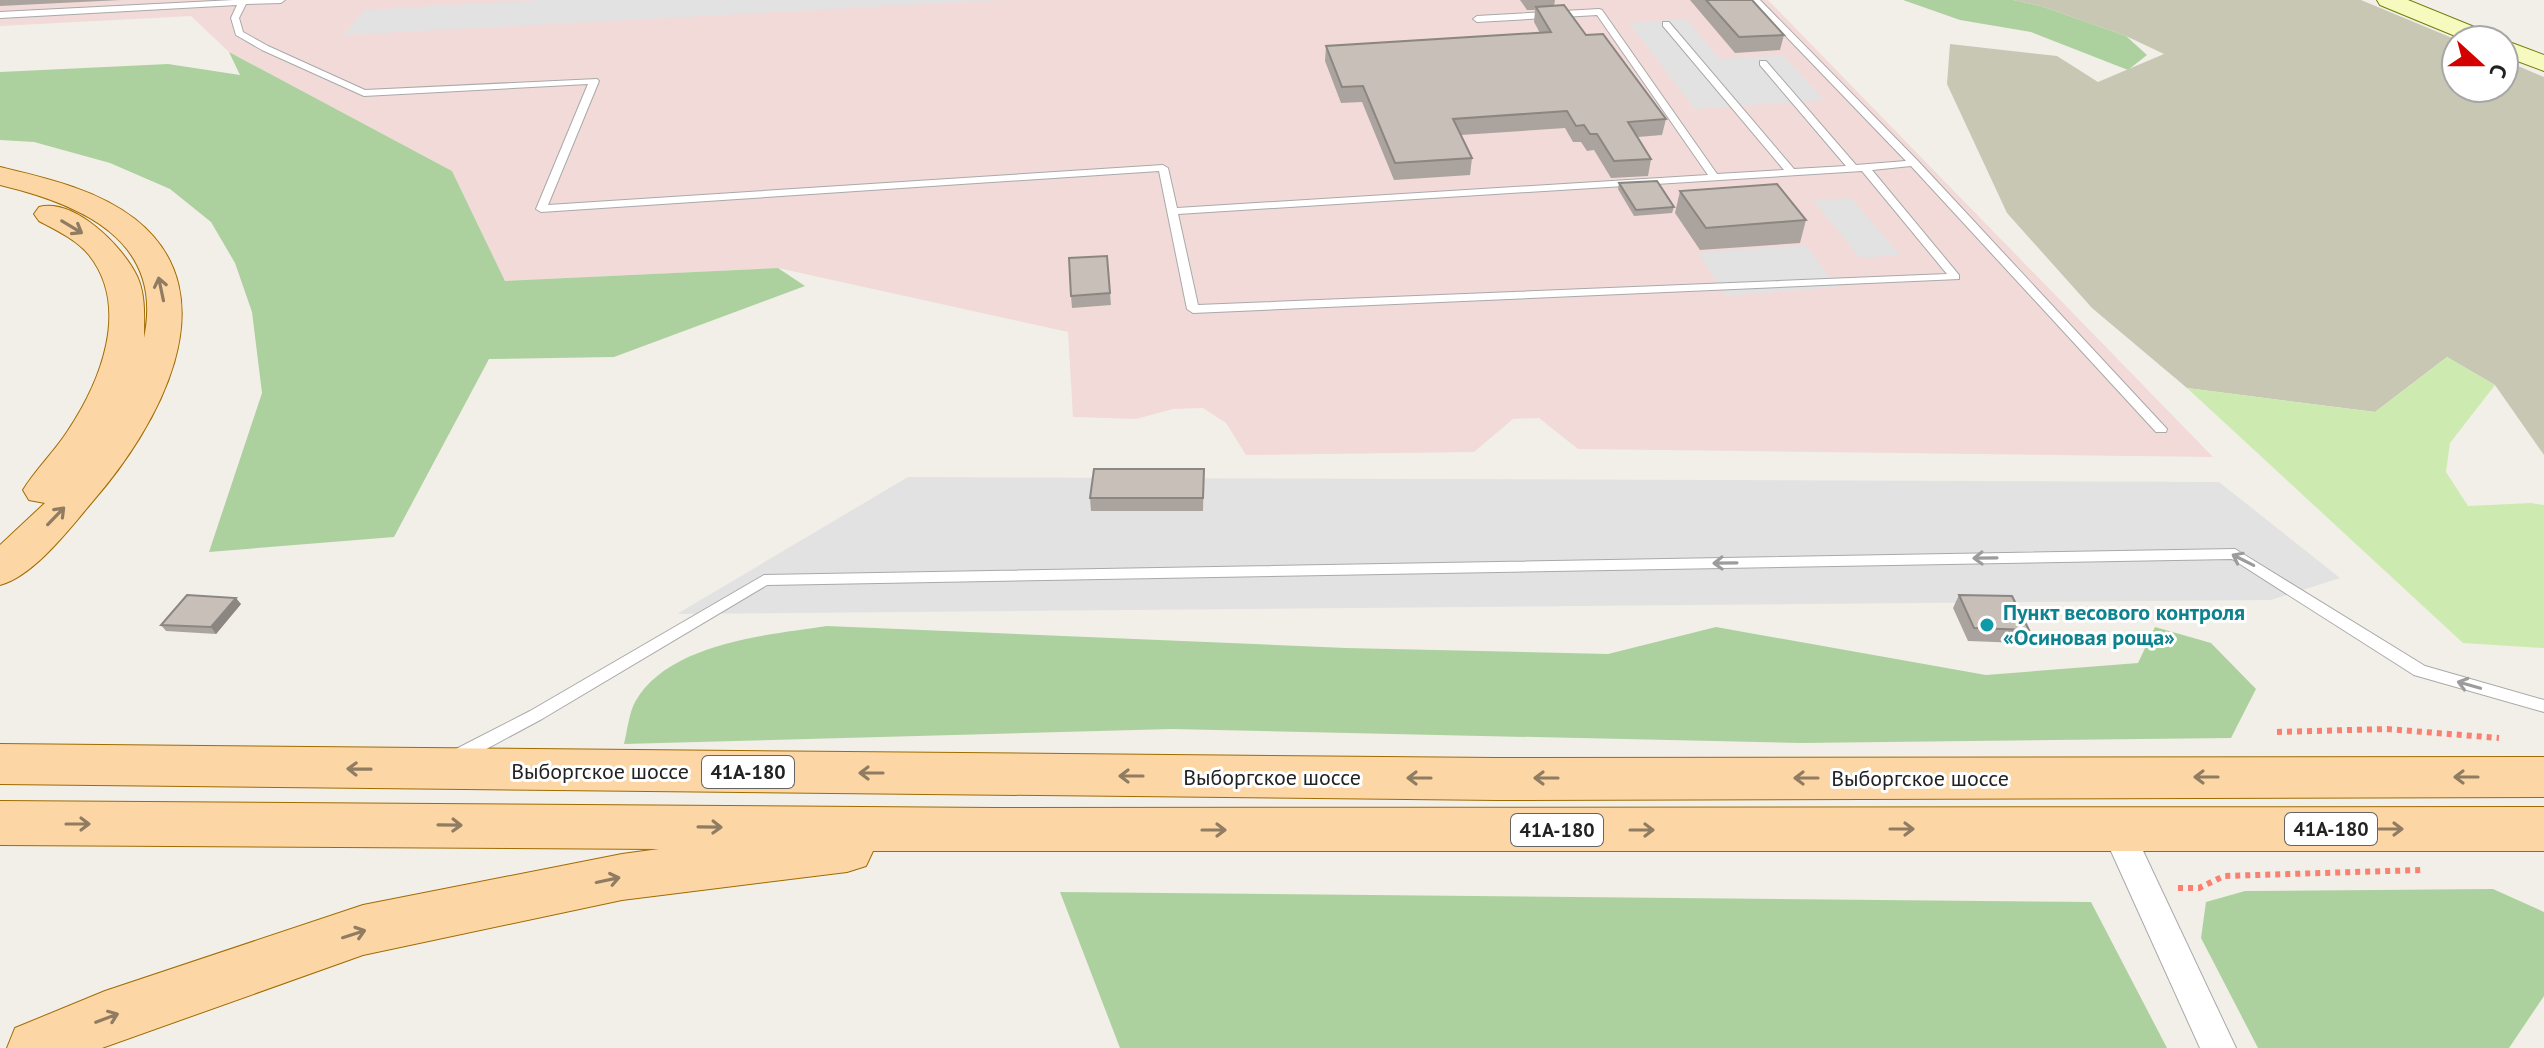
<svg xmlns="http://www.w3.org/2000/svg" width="2544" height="1048" viewBox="0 0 2544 1048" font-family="'PT Sans',sans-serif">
<rect width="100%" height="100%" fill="#f2efe9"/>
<!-- commercial -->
<path fill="#f2dad9" d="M0 0H1768L2213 457 1578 449 1539 418 1513 419 1474 452 1246 455 1226 423 1203 408 1173 409 1136 419 1073 417 1068 332 778 268 505 281 452 171 229 52 191 16 0 26Z"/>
<!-- construction -->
<path fill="#c7c7b4" d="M2013 0H2361L2457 40 2456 88H2504V60L2544 77V455L2495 385 2447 357 2375 412 2187 388 2092 308 2007 213 1947 84 1950 44 2057 56 2098 82 2164 54 2126 36 2041 6Z"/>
<!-- grass -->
<path fill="#cdebb0" d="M2447 357 2495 385 2450 443 2446 472 2468 506 2531 503 2544 505V648L2463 643 2187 388 2375 412Z"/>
<!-- forest -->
<path fill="#add19e" d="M1903 0H2013L2041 6 2126 36 2147 55 2128 70 2031 32 1960 20Z
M229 52 452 171 505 281 778 268 805 286 614 357 489 359 394 537 209 552 262 393 252 312 235 263 211 222 170 189 110 163 34 142 0 140V72L168 64 240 75Z
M827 626 1346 648 1608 654 1716 627 1986 675 2138 663 2155 627 2211 643 2256 689 2231 738 1801 743 1172 729 624 744C627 732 629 713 635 702 668 643 767 635 827 626Z
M2493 889 2544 912V996L2509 1048H2258L2201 938 2206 902 2245 891Z
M1060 892 2091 902 2167 1048H1120Z"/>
<!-- parking -->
<path fill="#e2e2e2" d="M541 0H1002L344 35 365 10Z
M1686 19 1720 59 1782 55 1825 100 1695 109 1629 23Z
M1851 198 1900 255 1860 258 1813 200Z
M1805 245 1838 287 1726 296 1698 253Z
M908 477 2219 482 2340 578 2271 600 677 614Z"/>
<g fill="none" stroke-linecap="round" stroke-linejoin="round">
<defs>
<path id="lane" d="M234 0H285L281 3 246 4 239 18 243 32 268 46 365 90 597 79 599 81 548 205 1163 165 1168 168 1177 208 1708 175 1597 15 1477 22 1473 19 1477 16 1599 9 1602 10 1717 174 1784 170 1663 26V22H1669L1794 169 1846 166 1760 65V61H1766L1856 165 1906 161 1751 0H1760L1918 161 2167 429 2166 432H2156L1911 166 1872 170 1959 275V279L1193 313 1187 309 1159 171 541 212 536 209 588 84 364 96 262 50 236 35 231 18 237 5 0 18V12ZM1862 171 1947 274 1198 305 1178 214Z
M2235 549 2425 666 2544 700V712L2414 675 2232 559 767 585 542 719 464 761 458 763 452 761 450 756 452 751 530 711 764 575Z"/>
<path id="street" d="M2117 815 2128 819 2236 1048H2200L2101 829 2106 819Z"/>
<path id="secondary" d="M2377 0H2408L2494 35 2498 40H2465L2380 5Z
M2503 40H2504L2544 55V71L2504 56Z"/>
<path id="primary" d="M0 167C46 178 96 189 135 219 233 296 156 429 93 501 70 528 34 576 0 585V545L45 503 29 500 23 490C36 469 54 452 67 432 100 383 131 308 89 255 77 240 56 230 39 221L34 214 39 207C74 198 122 245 137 276 146 295 144 317 144 338 165 239 79 204 0 185Z
M0 744 1497 758 2544 757V797L1497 800 0 784Z
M0 801 996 808 2544 807V851H873L866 866 847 872 622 900 363 955 102 1048H7L15 1028 105 991 363 905 622 854 659 849 0 845Z"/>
</defs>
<!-- lane casing -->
<use href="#lane" stroke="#a9a9a9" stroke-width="2"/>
<!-- street casing -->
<use href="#street" stroke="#a9a9a9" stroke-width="2"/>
<!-- secondary casing -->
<use href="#secondary" stroke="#707d05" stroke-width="2"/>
<!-- primary casing -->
<use href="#primary" stroke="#a06b00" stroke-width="2"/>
<!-- path -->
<path stroke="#fa8072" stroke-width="6" stroke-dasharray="5 5" stroke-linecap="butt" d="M2277 732 2387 729 2499 738
M2178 888H2199L2224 876 2421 870"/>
<!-- lane -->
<use href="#lane" fill="#fff" fill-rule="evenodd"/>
<!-- street -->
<use href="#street" fill="#fff" fill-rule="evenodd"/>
<!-- secondary -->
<use href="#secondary" fill="#f7fabf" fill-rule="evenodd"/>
<!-- primary -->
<use href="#primary" fill="#fcd6a4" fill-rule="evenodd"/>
</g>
<!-- wall -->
<path fill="#aba49e" d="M0 0H121L0 6Z
M1520 0H1555L1554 6 1586 35 1666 119 1662 135 1638 137 1651 159 1648 176 1611 178 1594 150 1587 151 1581 142H1573L1565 128 1461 135 1472 158 1470 175 1394 180 1362 102 1341 103 1325 61 1326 46 1540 33 1534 22 1535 10H1527Z
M1690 0H1752L1784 35 1780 50 1735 53Z
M1619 183 1674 207 1672 213 1634 216 1618 189Z
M1680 191 1806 220 1800 243 1700 250 1675 213Z
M1107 256 1111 305 1072 308 1071 296Z
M1204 469 1203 511H1091L1090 498Z
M1959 595 2029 630 2021 643 1968 641 1953 608Z
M241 604 216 634 166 631 161 625Z"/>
<!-- shaded-wall -->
<path fill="#8b8681" d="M236 598 241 604 216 634 211 627Z"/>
<!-- building -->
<path fill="#c7bfb8" stroke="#8b8681" stroke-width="2" d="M1706 0H1752L1784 35 1739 37Z
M1564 5 1586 35 1603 34 1666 119 1628 122 1651 159 1614 161 1597 134H1590L1584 125 1576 126 1567 111 1453 119 1472 158 1395 163 1363 86 1342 87 1326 46 1551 32 1536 7Z
M1657 181 1674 207 1636 210 1619 183Z
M1777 184 1806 220 1706 228 1680 191Z
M1107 256 1110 293 1071 296 1069 258Z
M1094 469H1204L1203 498H1090Z
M187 595 236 598 211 627 161 625Z
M1959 595 2012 596 2029 630 1974 628Z"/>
<!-- one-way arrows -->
<defs><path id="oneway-shaft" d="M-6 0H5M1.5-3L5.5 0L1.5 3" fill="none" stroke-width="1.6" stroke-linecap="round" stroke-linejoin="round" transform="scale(2)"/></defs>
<g stroke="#8f7c63">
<use href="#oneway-shaft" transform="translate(72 227) rotate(31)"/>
<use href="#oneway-shaft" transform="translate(161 289) rotate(-102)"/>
<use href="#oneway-shaft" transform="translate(56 516) rotate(-46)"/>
<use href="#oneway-shaft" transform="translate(359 769) rotate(-179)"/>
<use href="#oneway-shaft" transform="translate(871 773) rotate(-180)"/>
<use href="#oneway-shaft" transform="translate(1131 776) rotate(-180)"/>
<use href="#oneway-shaft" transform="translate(2206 777) rotate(180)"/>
<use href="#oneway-shaft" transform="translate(2466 777) rotate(180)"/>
<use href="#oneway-shaft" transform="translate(1419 778) rotate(-180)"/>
<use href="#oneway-shaft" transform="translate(1546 778) rotate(180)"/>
<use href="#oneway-shaft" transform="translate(1806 778) rotate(180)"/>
<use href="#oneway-shaft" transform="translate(78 824)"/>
<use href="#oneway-shaft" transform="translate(450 825) rotate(1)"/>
<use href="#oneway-shaft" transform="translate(710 827) rotate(1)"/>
<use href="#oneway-shaft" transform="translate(1902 829)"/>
<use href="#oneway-shaft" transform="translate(2391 829)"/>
<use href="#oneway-shaft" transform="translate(1214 830)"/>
<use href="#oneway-shaft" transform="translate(1642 830)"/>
<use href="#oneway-shaft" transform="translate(608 880) rotate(-12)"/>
<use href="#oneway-shaft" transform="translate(354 934) rotate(-18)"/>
<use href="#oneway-shaft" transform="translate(107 1018) rotate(-21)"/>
</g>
<g stroke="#9c9c9c">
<use href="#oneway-shaft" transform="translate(1985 558) rotate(179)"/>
<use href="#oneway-shaft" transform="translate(2243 560) rotate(-153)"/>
<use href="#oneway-shaft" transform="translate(1725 563) rotate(179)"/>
<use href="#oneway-shaft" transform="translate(2469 685) rotate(-164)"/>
</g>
<!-- markers -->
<circle fill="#0f9aa8" stroke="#fff" stroke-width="3" cx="1987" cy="625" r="8"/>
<g text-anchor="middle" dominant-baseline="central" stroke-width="6" stroke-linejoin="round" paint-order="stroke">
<!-- shield labels -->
<g fill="#fff" stroke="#646464" stroke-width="2">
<rect x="702" y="756" width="92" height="32" rx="6"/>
<rect x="2285" y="813" width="92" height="32" rx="6"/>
<rect x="1511" y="814" width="92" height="32" rx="6"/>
</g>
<g font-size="20" font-weight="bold" fill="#222">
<text x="748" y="772">41А-180</text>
<text x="2331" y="829">41А-180</text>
<text x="1557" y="830">41А-180</text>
</g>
<!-- culture labels -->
<g font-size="22" font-weight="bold" fill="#0d838f" stroke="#fff" text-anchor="start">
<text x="2003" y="612">Пункт весового контроля<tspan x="2003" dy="25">«Осиновая роща»</tspan></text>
</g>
<!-- street labels -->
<g font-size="22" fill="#222" stroke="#fff">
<text x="600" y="771">Выборгское шоссе</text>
<text x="1272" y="777">Выборгское шоссе</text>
<text x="1920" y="778">Выборгское шоссе</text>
</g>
</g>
<!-- north arrow -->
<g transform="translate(2480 64) rotate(111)"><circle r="38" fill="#ffffff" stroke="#a7a7a7" stroke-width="2"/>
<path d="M0-6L14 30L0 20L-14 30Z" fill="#d40000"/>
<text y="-12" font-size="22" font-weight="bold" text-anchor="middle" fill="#222222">С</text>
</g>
</svg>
